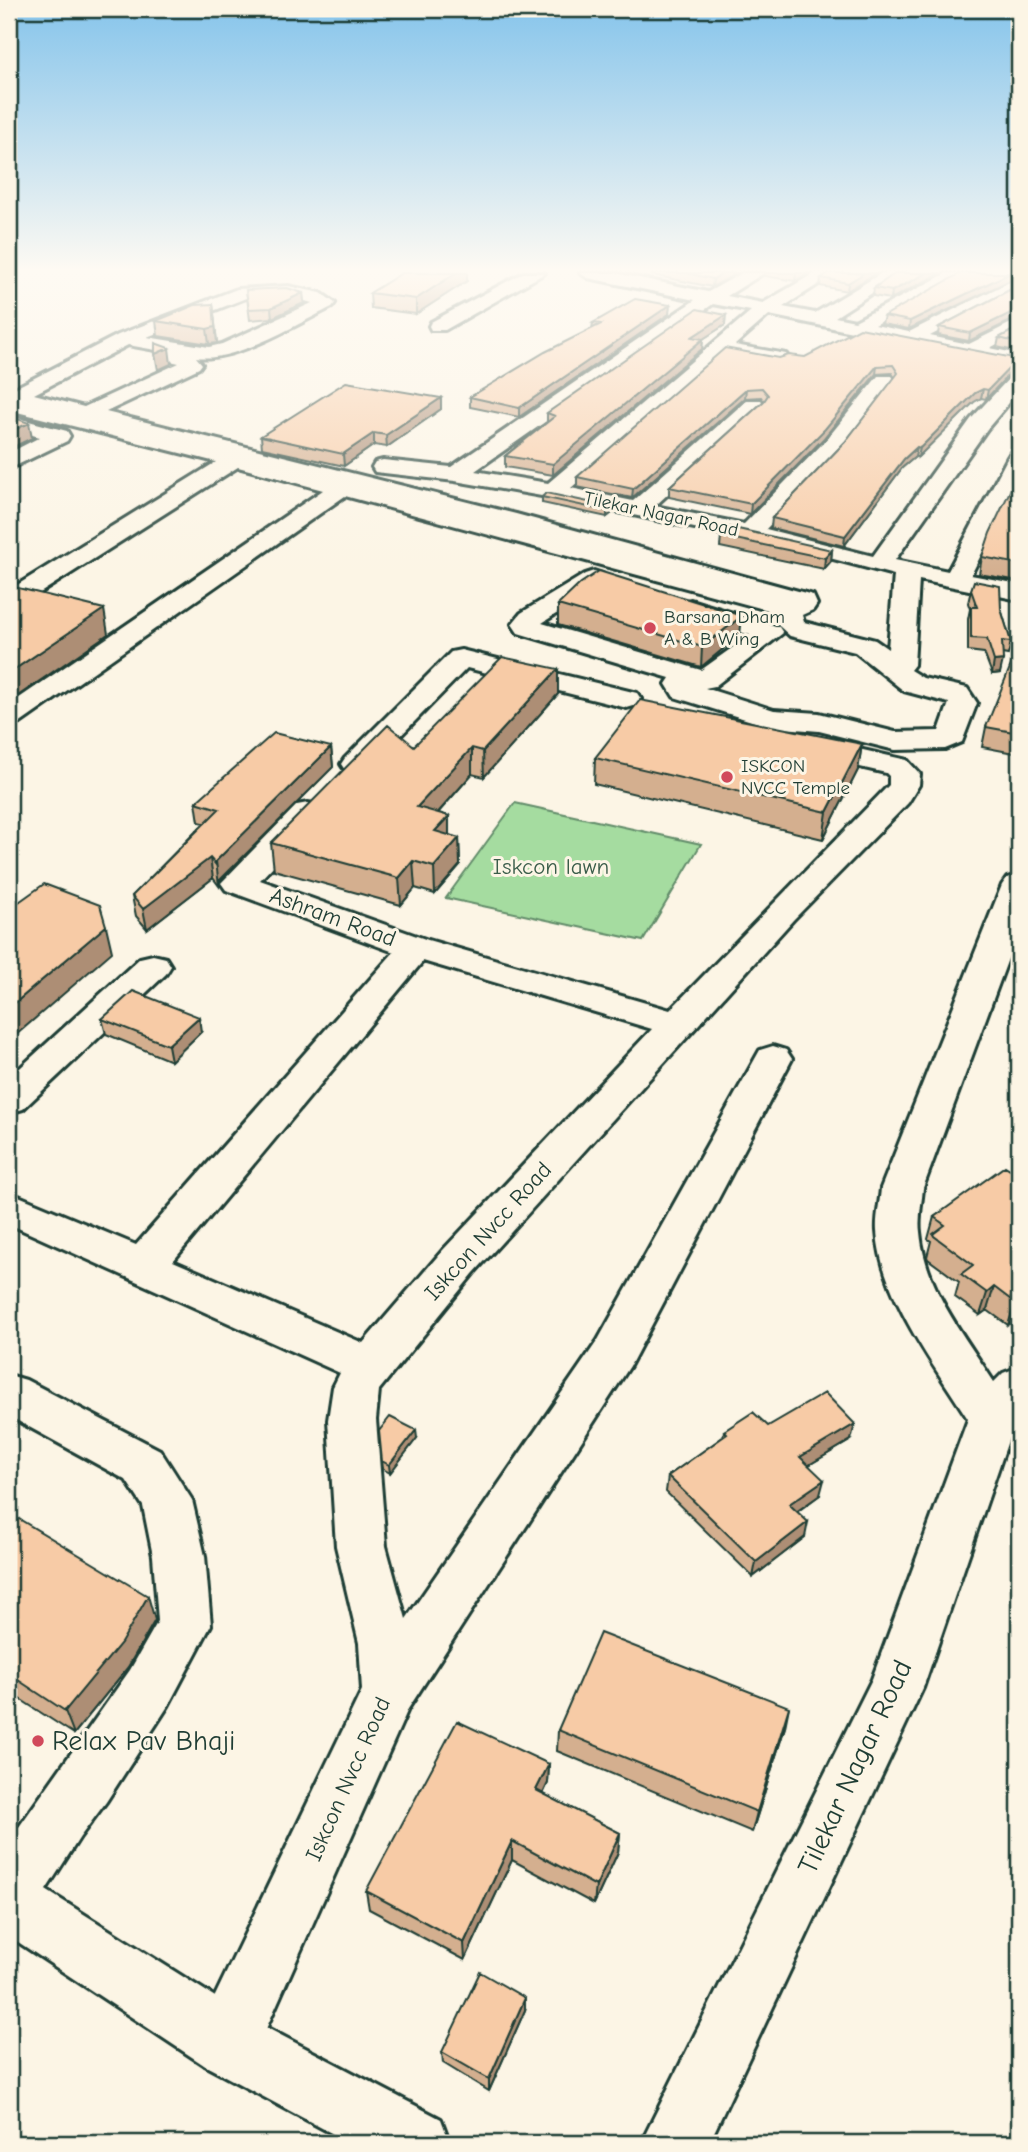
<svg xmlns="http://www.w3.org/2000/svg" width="1028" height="2152" viewBox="0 0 1028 2152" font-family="'Comic Neue',sans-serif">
<rect width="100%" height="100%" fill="#fcf5e5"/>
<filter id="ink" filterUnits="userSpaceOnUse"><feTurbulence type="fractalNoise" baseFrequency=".0143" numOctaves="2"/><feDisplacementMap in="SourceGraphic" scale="14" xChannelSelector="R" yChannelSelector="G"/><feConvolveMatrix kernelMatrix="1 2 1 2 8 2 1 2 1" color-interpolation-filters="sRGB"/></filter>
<g filter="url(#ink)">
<!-- green -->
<path fill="#a5dca0" stroke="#628c6a" stroke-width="2" d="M515 803 701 844 643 941 446 898Z"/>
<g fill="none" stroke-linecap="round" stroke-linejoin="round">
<defs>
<path id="minor" d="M523 273H545L445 330H431L429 326 431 322Z
M580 273H615L708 292 742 273H764L727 296 763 303 815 273H836L783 307 815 313 882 273H903L835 317 855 321 947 273H969L875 325 909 332 1019 277V289L930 336 969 344 1019 319V332L990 348 1019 354V366L769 315 735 345 786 354 789 358 786 362 779 364 724 354 571 488 633 501 747 400H761L764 404 761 408 655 506 744 524 826 440 878 376H892L895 380 892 384 842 450 766 529 873 556 971 419 1012 375 1019 373V391L987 429 895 560 948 571 1008 457 1011 452 1019 450V479L971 575 1019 584V600L919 580 914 665 910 670 923 678 967 688 977 703 962 742 945 749 895 750 819 731 771 727 674 697 666 684 670 678 518 633 512 624 521 613 585 574 594 571 603 574 607 579 603 584 542 623 701 670 750 635 682 614 678 608 682 602 691 600 779 627 783 633 715 686 705 688 774 710 819 713 895 732 939 731 949 703 904 691 855 652 790 636 779 626 775 612 345 496 19 724 9 727V705L323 490 238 467 18 607 9 609V590L216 462 9 410V388L13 389 118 335 237 289 288 286 321 293 335 303 332 307C297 324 234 363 196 357L202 364 199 368 106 412 516 514 813 595 817 604 813 610 802 615 804 622 875 640 888 649 894 575 803 551 553 498 455 481 375 472 372 467 375 462 383 460 451 467 695 300 588 278ZM288 296 312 303 222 344 209 347 147 337 246 298ZM713 304 751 311 548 483 475 471ZM128 345 161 351 158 355 161 359 179 363 84 407 34 394Z
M17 418 67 431 70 436 67 441 9 469V453L40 437 9 429V421Z
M461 650 637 693 641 699 637 705 627 708 467 668 367 770 356 773 345 770 341 764 345 758 451 652Z
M810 738 907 760 920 774 919 785 908 803 793 920 473 1274 379 1390 376 1420 386 1546 406 1619 598 1340 760 1050 773 1046 786 1050 792 1059 630 1366 408 1709 250 2065 227 2074 204 2065 195 2042 204 2019 362 1690 359 1643 336 1546 328 1420 333 1387 340 1373 9 1224V1192L136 1245 394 952 226 890 221 883 297 805 308 803 319 805 324 812 260 880 428 940 670 1010 889 785V776L886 773 799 753 795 747 799 741ZM423 961 652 1029 443 1250 363 1343 173 1261Z
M1019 875V929L923 1188C922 1202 918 1218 920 1232 925 1289 964 1335 994 1382L1003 1373 1019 1367V1419L1013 1426 923 1688 709 2143H641L872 1679 968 1419C934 1365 881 1296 877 1231 876 1217 880 1202 881 1188L1002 885 1007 878Z
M153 955 166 958 171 966 166 974 23 1109 9 1113V1078L140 958Z
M9 1375 26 1380 160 1450 192 1500 205 1556 211 1625 168 1706 106 1802 80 1837 30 1915 9 1924V1841L130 1670 158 1621 153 1556 143 1506 126 1480 9 1416Z"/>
<path id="highway" d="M9 1871 30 1880 250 2019 441 2119 450 2143H350L204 2065 9 1936Z"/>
</defs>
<!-- minor casing -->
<use href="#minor" stroke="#1f3d34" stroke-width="6"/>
<!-- highway casing -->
<use href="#highway" stroke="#1f3d34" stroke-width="6"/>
<!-- minor -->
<use href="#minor" fill="#fcf5e5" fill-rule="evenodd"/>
<!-- highway -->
<use href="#highway" fill="#fcf5e5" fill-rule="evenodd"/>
</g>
<!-- wall -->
<path fill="#d4af8f" stroke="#1f3d34" stroke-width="2" d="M402 273H467V281L416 314 371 308 370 293Z
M652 273H737L712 287 652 275Z
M765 273H809L795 281 765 276Z
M876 273 847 291 820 286 821 278Z
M896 273 891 299 873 296 874 288Z
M1019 273V276L909 329 882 324 884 316Z
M1019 285V317L969 341 938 335 939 327Z
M246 290 303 293 304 303 272 318 250 320Z
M213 304 217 343 209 344 158 336 156 321Z
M669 314 519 417 470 407V397L592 329 593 323Z
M725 325 703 339 702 349 553 475 505 467V456L547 422V413Z
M1019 327V352L997 347 999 338Z
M805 357 1019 359V371L1018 370 1011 372 986 399 981 398 974 402 918 457H915L902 468 844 546 771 528 772 518 845 442 895 378 892 373 876 374 824 438 750 514 669 497V487L764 401 761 397 745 398 632 498 577 487V477L779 358Z
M1019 388V404L1012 403 1014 394Z
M441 398V409L387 447 374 445 344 466 262 448 261 436Z
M1019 472V581L979 574 982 557Z
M542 497 612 507V513L607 517 542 503Z
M721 536 832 550 831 561 824 569 720 547Z
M971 590 1001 609 1011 642 1008 655 1002 654 1000 673 992 674 984 653 968 651V619L970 609 968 603Z
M558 605 740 635 701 667 558 625Z
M1019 661V754L982 747 986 727Z
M558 669V694L484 777 472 774 438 813 449 816V835L459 838 460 865 435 894 415 888 401 905 274 870 271 843 414 746Z
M862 744 858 770 823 839 594 784 595 758Z
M331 747 333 767 219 881V886L213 878 147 929 136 916 132 896 204 823 199 822 196 802Z
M102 1019 201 1032 171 1061 106 1034Z
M1019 1162V1316L1008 1325 987 1310 980 1315 955 1297 959 1282 928 1259 927 1257 931 1241 928 1239 934 1217 1010 1169Z
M768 1426 851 1440 809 1465 820 1495 797 1512 805 1537 753 1577 666 1492 668 1476 723 1437 724 1431Z
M379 1431 417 1438 390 1473 383 1469Z
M9 1513 155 1620 128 1667 74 1734 9 1692Z
M785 1727 752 1832 557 1751 558 1730Z
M549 1764 548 1783 543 1794 620 1833 618 1852 594 1904 512 1860 465 1960 369 1909 366 1891Z
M525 2010 489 2091 443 2063 442 2052Z"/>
<!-- shaded-wall -->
<path fill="#ad8e74" stroke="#1f3d34" stroke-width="2" d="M456 273H467V281L416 314V299Z
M723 273H737L712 287 713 279Z
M796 273H809L795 281Z
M864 273H876L847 291 848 283Z
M927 273H941L891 299 892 291Z
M1010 273H1019V276L909 329 910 321Z
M303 293 304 303 272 318 271 308Z
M213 304 217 343 209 344 207 329Z
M670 305 669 314 519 417V408Z
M1019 309V317L969 341 970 333Z
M726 315 725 325 703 339 702 349 553 475V464L692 337Z
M169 348 171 364 158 370 155 354Z
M1019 362 1018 370 1011 372 986 399 988 390 1013 364Z
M877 366 876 374 824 438 750 514 751 504Z
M746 389 745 398 632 498 633 489Z
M983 389 981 398 974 402 918 457 920 448 975 393Z
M441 398V409L387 447 386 435Z
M29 423 32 438 9 449V432Z
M374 433V445L344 466 343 454Z
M917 447 915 457 902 468 844 546 845 536 904 459Z
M612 507V513L607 517V511Z
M832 550 831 561 824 569 825 558Z
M104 609 108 634 9 702V673Z
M742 616 740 635 701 667 702 647Z
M1003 660 1000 673 992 674 994 661Z
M558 669V694L484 777 483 751Z
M862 744 858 770 823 839 827 812Z
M331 747 333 767 219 881V886L216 861Z
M472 748V774L419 834 417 807Z
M449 816V842L435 831Z
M459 838 460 865 435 894 434 867Z
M210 858 213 878 147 929 143 909Z
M413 861 415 888 401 905 399 878Z
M106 926 112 952 9 1041V1008Z
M199 1017 201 1032 171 1061 168 1045Z
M994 1287 987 1310 980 1315 987 1293Z
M1019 1300V1316L1008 1325 1015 1303Z
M855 1424 851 1440 797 1472 800 1457Z
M416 1430 417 1438 390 1473 389 1465Z
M824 1480 820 1495 786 1519 789 1504Z
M808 1522 805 1537 753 1577 756 1562Z
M148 1596 155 1620 128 1667 74 1734 65 1711Z
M789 1707 785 1727 752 1832 757 1812Z
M549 1764 548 1783 536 1809V1790Z
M620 1833 618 1852 594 1904 596 1886Z
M512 1841V1860L465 1960 464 1943Z
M525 1998V2010L489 2091V2079Z"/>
<!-- building -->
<path fill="#f7cba6" stroke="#1f3d34" stroke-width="2" d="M402 273H456L416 299 370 293Z
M686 273H723L713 279Z
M829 273H864L848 283 821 278Z
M896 273H927L892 291 874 288Z
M961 273H1010L910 321 884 316Z
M1019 285V309L970 333 939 327Z
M287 288 303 293 271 308 249 309 246 290Z
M635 299 670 305 519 408 470 397 545 352 601 324 593 323Z
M213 304 215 327 207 329 156 321 195 305Z
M697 309 726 315 692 337 703 339 553 464 505 456 555 416 547 413Z
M1019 327V343L999 338Z
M860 328 1019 359V362L1013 364 988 390 983 389 975 393 920 448 917 447 904 459 845 536 772 518 845 442 898 373 893 365 877 366 825 429 751 504 669 487 764 401 768 395 762 388 746 389 633 489 577 477 725 348 779 358 789 355 805 357Z
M155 343 169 348 155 354Z
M346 382 441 398 386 435 374 433 343 454 261 436Z
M1019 388V395L1014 394Z
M9 416 29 423 9 432Z
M1019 472V564L982 557 990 533Z
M546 493 612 507 607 511 542 497Z
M729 527 832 550 825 558 721 536Z
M599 571 742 616 702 647 558 605 581 583Z
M974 581 1000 586 1001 609 1011 642 1002 641 1003 660 994 661 987 639 971 638V607H977L971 590Z
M9 586H10L104 609 9 673Z
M502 657 558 669 483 751 472 748 417 807 449 816 435 831 459 838 434 867 413 861 399 878 271 843 388 725 414 746Z
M1013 660 1019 661V733L986 727Z
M640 700 862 744 827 812 595 758Z
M274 733 331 747 216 861V865L210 858 143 909 132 896 219 809 196 802Z
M44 884 100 905 106 926 9 1008V909Z
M133 991 199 1017 168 1045 102 1019Z
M1019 1162V1300L1015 1303 994 1287 987 1293 961 1274 973 1265 934 1236 933 1234 945 1225 934 1217 1005 1166 1010 1169Z
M825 1393 855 1424 800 1457 824 1480 789 1504 808 1522 756 1562 668 1476 727 1434 724 1431 753 1412 768 1426Z
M390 1417 416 1430 389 1465 382 1461 379 1431Z
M9 1513 148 1596 121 1643 65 1711 9 1674Z
M600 1633 789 1707 757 1812 558 1730Z
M457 1721 549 1764 536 1790 620 1833 596 1886 512 1841 464 1943 366 1891Z
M480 1972 525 1998 489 2079 442 2052Z"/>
</g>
<!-- sky -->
<linearGradient id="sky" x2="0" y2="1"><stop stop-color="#85c4eb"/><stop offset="0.47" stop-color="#fefaf3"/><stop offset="1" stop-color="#fefaf3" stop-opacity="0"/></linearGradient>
<rect width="1028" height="575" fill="url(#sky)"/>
<!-- markers -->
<g fill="#d1495b" stroke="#fcf5e5" stroke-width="2.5">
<circle cx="650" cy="628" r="7"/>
<circle cx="727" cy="777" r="7"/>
<circle cx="38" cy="1741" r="7"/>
</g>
<g text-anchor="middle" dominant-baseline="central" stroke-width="6" stroke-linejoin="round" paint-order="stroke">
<!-- far-street labels -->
<g font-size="19" fill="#1f3d34" stroke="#fcf5e5">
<text transform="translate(661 514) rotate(12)">Tilekar Nagar Road</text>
</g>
<!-- far-poi labels -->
<g font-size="19" fill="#1f3d34" stroke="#fcf5e5" text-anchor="start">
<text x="664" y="617">Barsana Dham<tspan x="664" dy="22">A &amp; B Wing</tspan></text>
<text x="741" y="766">ISKCON<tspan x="741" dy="22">NVCC Temple</tspan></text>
</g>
<!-- park labels -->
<g font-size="23" fill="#3a5d4a" stroke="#fcf5e5">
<text x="551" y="866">Iskcon lawn</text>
</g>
<!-- street labels -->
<g font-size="23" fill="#1f3d34" stroke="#fcf5e5">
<text transform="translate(333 917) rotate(20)">Ashram Road</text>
<text transform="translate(488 1231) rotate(-48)">Iskcon Nvcc Road</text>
<text transform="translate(348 1779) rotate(-66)">Iskcon Nvcc Road</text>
</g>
<!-- near-poi labels -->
<g font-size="28" fill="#1f3d34" stroke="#fcf5e5" text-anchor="start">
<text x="52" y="1741">Relax Pav Bhaji</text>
</g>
<!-- near-street labels -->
<g font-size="28" fill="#1f3d34" stroke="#fcf5e5">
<text transform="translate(855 1767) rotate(-65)">Tilekar Nagar Road</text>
</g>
</g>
<!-- margin -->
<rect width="1028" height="2152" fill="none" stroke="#fcf5e5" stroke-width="35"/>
<rect x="18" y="18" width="993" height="2117" fill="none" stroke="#1f3d34" stroke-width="2.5" filter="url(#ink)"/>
</svg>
